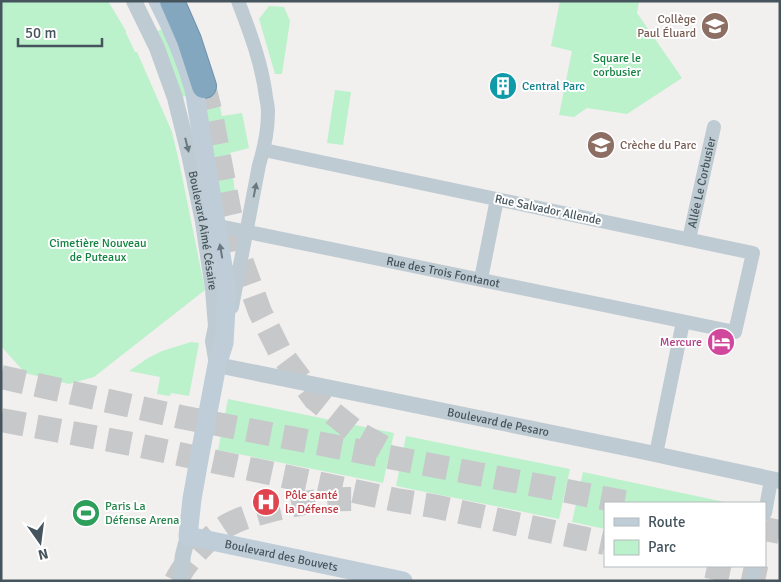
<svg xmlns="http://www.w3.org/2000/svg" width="781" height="582" viewBox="0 0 781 582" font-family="Signika,sans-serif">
<rect width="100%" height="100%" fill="#f2efef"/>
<!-- green -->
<path fill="#bbf1cb" d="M1 1H108L126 31V33L135 52H137L172 132 180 166 205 290 94 377 69 384 25 373 1 346Z
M560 1H639L637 13 682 78 627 114 587 108 574 117 559 115 572 51 551 46Z
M269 6 284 7 290 21 282 74H275L259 19Z
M166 27 191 96 177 97 153 33Z
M215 83 222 116 242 113 249 148 230 153 237 209 223 210 199 87Z
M335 90 351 92 343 145 327 143Z
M191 342 199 343 189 396 171 393 170 396 157 394 160 377 129 371 148 358 162 351Z
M228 399 394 433 383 483 218 450Z
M406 436 570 469 559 519 396 486Z
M583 472 729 503H605V529L572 522Z"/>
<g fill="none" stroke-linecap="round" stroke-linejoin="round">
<!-- motorway-tunnel -->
<path stroke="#c7c8ca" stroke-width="24" stroke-dasharray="24 12" stroke-linecap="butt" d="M204 86 211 114 230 214 240 257 260 312 280 352 315 399 356 432 387 449
M1 377 181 417 629 503
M1 420 137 445 396 500 433 506 605 543
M765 529 780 532
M707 566 776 581
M176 581C185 562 210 535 228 525 239 519 252 515 264 512 294 504 321 499 352 499"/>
<defs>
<path id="motorway" d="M172 1 189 40 204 86"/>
</defs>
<!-- motorway casing -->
<use href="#motorway" stroke="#6f92ac" stroke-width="26"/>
<!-- minor -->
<g stroke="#bfcbd2" stroke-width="14">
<path id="s1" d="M209 224 735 332 753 253 264 150"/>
<path id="s2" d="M689 239 714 127"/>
<path d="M481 279 497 199"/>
<path d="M232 307 259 165C264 149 268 130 268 112 268 107 267 102 266 97 262 64 250 32 238 1"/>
<path d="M656 454 683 322"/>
<path d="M765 513 771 480"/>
<path d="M752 581 755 566"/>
</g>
<!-- tertiary -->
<g stroke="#bfcbd2" stroke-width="16">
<path id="s3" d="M134 1 157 48 175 98 189 154 203 222 213 289 216 326 213 341 217 365 636 450 780 481"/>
<path d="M180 581 183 555 188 536"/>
</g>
<!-- secondary -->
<path stroke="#becdd7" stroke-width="19" id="s4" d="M158 1C173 30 185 58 194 89L227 291 224 343 217 365 200 454 192 499 188 536 403 581"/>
<!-- motorway -->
<use href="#motorway" stroke="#84a7c0" stroke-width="24"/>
</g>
<!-- one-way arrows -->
<defs><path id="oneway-solid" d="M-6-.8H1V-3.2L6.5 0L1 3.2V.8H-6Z" transform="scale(1.25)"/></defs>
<g fill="#6a7880">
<use href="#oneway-solid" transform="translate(187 145) rotate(76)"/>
<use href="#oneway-solid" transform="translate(255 190) rotate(-79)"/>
</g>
<use fill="#6a7982" href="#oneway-solid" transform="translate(221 251) rotate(-100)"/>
<!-- icons -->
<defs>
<symbol id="school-disc" viewBox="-11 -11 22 22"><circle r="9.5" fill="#8d6e63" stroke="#fff"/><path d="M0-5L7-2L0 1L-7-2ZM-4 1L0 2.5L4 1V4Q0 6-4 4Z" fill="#fff"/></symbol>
<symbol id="building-disc" viewBox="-11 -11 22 22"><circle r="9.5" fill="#0f9aa8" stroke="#fff"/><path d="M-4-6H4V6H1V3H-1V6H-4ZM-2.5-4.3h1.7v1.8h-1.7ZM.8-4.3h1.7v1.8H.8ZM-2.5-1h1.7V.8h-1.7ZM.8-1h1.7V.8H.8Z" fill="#fff"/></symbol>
<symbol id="hotel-disc" viewBox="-11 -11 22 22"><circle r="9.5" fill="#d1479c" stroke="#fff"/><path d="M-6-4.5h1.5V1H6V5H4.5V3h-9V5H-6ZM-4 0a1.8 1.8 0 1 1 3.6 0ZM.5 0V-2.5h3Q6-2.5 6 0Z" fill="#fff"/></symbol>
<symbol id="hospital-disc" viewBox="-11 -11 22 22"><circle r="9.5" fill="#e0444e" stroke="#fff"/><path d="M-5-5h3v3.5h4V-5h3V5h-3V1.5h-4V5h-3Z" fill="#fff"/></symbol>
<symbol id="stadium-disc" viewBox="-11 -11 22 22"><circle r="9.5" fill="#2e9e5b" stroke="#fff"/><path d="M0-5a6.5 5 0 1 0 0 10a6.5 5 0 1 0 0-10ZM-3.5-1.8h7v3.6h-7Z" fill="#fff"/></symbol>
</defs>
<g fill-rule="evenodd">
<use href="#school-disc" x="699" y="10" width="32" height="32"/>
<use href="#building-disc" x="487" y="70" width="32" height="32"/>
<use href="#school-disc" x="585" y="129" width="32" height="32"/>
<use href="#hotel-disc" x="705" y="326" width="32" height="32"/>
<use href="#hospital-disc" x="250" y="486" width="32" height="32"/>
<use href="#stadium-disc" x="70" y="497" width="32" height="32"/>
</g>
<g text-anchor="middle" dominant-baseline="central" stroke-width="4" stroke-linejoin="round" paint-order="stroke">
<!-- education labels -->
<g font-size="12" fill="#785e54" stroke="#fff" text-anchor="end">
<text x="696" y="19">Collège<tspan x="696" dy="14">Paul Éluard</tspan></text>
<text x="620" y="145" text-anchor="start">Crèche du Parc</text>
</g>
<!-- park labels -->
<g font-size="12" fill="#128340" stroke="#fff">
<text x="617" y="58">Square le<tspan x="617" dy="14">corbusier</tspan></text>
<text x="98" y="243">Cimetière Nouveau<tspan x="98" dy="14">de Puteaux</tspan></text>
</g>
<!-- culture labels -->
<g font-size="12" fill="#0d838f" stroke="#fff" text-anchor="start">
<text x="522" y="86">Central Parc</text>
</g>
<!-- street labels -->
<g font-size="12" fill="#46555d" stroke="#fff">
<text stroke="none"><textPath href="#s2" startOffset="58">Allée Le Corbusier</textPath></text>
<text transform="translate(548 210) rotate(12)">Rue Salvador Allende</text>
<text stroke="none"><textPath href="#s3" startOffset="241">Boulevard Aimé Césaire</textPath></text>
<text stroke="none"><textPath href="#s1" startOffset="239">Rue des Trois Fontanot</textPath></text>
<text stroke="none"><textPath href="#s3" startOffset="664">Boulevard de Pesaro</textPath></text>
<text stroke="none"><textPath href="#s4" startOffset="644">Boulevard des Bouvets</textPath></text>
</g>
<!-- hotel labels -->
<g font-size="12" fill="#b23c85" stroke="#fff" text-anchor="end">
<text x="702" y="342">Mercure</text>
</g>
<!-- health labels -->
<g font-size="12" fill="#be3a42" stroke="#fff" text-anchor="start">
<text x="285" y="495">Pôle santé<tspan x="285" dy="14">la Défense</tspan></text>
</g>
<!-- leisure labels -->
<g font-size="12" fill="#27864d" stroke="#fff" text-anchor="start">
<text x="105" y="506">Paris La<tspan x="105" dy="14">Défense Arena</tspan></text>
</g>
</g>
<!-- border -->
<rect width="781" height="582" fill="none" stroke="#46555d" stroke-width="5"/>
<!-- legend -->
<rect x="604" y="502" width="162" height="65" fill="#ffffff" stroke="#b5bbbe"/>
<rect x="614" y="518" width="25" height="8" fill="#becdd7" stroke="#b5bbbe"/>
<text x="648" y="527" font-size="15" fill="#46555d">Route</text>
<rect x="614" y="540" width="25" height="15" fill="#bbf1cb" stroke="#b5bbbe"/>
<text x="648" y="552" font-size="15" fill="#46555d">Parc</text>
<!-- north arrow -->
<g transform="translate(40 542) rotate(166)" stroke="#ffffff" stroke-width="4" paint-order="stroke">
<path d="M0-4L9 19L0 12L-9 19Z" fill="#46555d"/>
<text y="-8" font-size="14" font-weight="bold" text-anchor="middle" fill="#46555d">N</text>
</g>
<!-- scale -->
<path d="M18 38v8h84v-8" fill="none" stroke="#46555d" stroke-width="2.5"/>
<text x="25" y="38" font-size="15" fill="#46555d" stroke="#ffffff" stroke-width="4" paint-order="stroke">50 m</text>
</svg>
